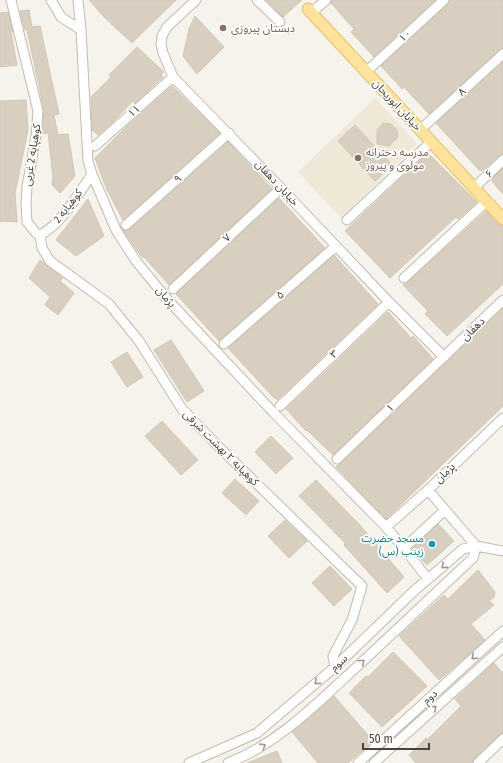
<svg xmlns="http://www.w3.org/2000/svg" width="503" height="763" viewBox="0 0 503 763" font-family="'Fira Sans Condensed','Noto Sans Arabic',sans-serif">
<rect width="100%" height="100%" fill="#f6f3ec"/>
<!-- education -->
<path fill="#efe8d6" d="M375 98 417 144 341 218 298 172Z"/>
<!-- building -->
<path fill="#d8cfc1" stroke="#d3c7b4" d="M89 0H176L132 43 106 19Z
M266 0H302L283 17Z
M332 0H435L374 57 351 32 354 29 331 3Z
M450 0H503V48L499 50 429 114 404 87 402 89 381 66 448 4Z
M29 10 32 27 40 26 59 114 54 115 58 135 68 134 75 176 60 193 52 185 53 178 48 133 42 134 44 110 27 30H25L20 11Z
M8 12 13 32H11L17 65 0 67V13Z
M195 16 224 47 197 74 183 56 189 29Z
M137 47 164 72 161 75 163 77 135 103 133 101 113 122 98 135 92 130 91 97 111 77 109 75Z
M503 62V154L499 156 482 171 481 170 480 171 436 123Z
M172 86 220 133 123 220 107 190 95 158 127 126Z
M26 100 28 130 15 193 17 222 0 221V101Z
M383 123 391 124 397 130 398 137 389 146 377 144V130Z
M355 125 392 165 375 181 338 141Z
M228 142 272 189 169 285 144 257 143 258 138 252 123 230 130 229Z
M428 153 477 202 458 219 456 217 390 278 345 231Z
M503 168V194L491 180Z
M279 198 325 248 219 341 176 294Z
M88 199 104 236 76 256 56 240Z
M486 211 498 224 503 226V284L447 336 425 314 428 311 403 285 408 282Z
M334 255 378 304 277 400 275 397 274 398 228 348Z
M40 260 63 278 60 281 74 293 58 315 45 305 50 297 29 278Z
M503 308V406L386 519 336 467Z
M388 312 411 338 413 336 433 359 333 455 307 430 306 431 286 409Z
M171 340 204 391 187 402 154 350Z
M127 352 143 377 127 387 111 362Z
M162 421 198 460 181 475 145 436Z
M271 436 293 458 276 474 255 452Z
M235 479 259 501 246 515 222 493Z
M316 480 359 524 404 577 387 593 344 545 345 543 299 496Z
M285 520 307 541 289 558 268 536Z
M438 524 454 541 427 565 412 549Z
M330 566 352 589 334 606 312 583Z
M478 570 495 592 494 597 489 601 494 605 471 624 485 640 439 680 399 636 444 595 448 599Z
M393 652 427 686 382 727 349 693 366 676 368 677Z
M494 663 503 673V733L499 735 474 759 472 763H416L409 755 426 738 428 739 461 706 455 699Z
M334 696 373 741 348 763H318L292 732Z
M277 751 282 763H247Z"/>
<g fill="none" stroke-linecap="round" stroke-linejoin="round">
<defs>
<path id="minor" d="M11 0 38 111 36 136 27 187 26 204 27 222 36 233 40 235
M51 0 61 17 81 30
M78 0 81 30 88 161 92 174 116 230 136 261 167 299 273 412 386 527 404 548 428 579
M196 0 167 27 162 36 161 44 163 53 173 77 281 188 389 302 444 357
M257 0 280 22
M311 13 326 0
M366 72 444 0
M420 130 503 54
M95 146 173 77
M474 188 503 160
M347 220 431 142
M126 225 229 133
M40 235 42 248 50 261 109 304 139 341 182 409 221 449 362 586 352 620 333 656 335 667
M40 235C61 225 79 193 92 174
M404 278 487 201
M173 289 281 188
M224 344 336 246
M280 406 389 302
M337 459 503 300
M428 490 476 546
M386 527 428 490 503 418
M404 548 445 510
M189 763 257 733 335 667 415 590 463 549 476 546 503 551
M228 763C280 743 320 700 361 663 398 628 436 593 473 558L476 546
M358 763 503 631
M374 763 503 647
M478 763 503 739"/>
<path id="major" d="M308 9 503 219"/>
</defs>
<!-- minor casing -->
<use href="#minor" stroke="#c2bbae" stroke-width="11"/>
<!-- major casing -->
<use href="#major" stroke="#e6c16a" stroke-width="13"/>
<!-- minor -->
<use href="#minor" stroke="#fff" stroke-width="9"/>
<!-- major -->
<use href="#major" stroke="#ffe39c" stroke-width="11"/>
</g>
<!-- one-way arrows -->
<defs><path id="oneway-chevron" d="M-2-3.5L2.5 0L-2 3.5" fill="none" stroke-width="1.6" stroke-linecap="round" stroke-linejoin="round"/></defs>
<g stroke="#9c9892">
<use href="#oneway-chevron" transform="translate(444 566) rotate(139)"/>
<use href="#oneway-chevron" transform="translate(474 657) rotate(138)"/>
<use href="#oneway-chevron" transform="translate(362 662) rotate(-43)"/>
<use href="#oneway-chevron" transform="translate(317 682) rotate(140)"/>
<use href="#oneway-chevron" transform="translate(434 708) rotate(-42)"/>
<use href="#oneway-chevron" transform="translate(263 746) rotate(-32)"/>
</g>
<!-- markers -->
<g fill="#8d6e63" stroke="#fff" stroke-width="1.5">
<circle cx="223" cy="28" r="4"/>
<circle cx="358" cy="158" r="4"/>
</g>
<circle fill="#0f9aa8" stroke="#fff" stroke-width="1.5" cx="432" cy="544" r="4"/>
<g text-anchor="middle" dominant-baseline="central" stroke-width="3.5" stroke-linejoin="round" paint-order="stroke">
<!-- education labels -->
<g font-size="11" fill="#785e54" stroke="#fff" text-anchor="start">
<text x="231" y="28">دبستان پیروزی</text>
<text x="366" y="152">مدرسه دخترانه<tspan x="366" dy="13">مولوی و پیروز</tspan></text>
</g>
<!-- street labels -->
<g font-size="11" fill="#4b4439" stroke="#fff">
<text transform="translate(405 36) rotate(-43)">۱۰</text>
<text transform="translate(462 92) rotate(-43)">۸</text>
<text transform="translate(397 105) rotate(47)">خیابان ابوریحان</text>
<text transform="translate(134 111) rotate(-41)">۱۱</text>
<text transform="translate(32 155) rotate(-81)">کوهپایه 2 غربی</text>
<text transform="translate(489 174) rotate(-44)">۶</text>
<text transform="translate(178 179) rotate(-42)">۹</text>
<text transform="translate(277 183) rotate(47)">خیابان دهقان</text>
<text transform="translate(68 206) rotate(-52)">کوهپایه 2</text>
<text transform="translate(227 238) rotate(-43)">۷</text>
<text transform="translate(280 295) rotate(-41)">۵</text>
<text transform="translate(166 297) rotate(49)">پژمان</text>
<text transform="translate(473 329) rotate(-44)">دهقان</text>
<text transform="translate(334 354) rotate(-43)">۳</text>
<text transform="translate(390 408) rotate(-44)">۱</text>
<text transform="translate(221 448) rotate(45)">کوهپایه ۲ بهشت شرقی</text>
<text transform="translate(445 473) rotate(-44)">پژمان</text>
<text transform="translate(339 663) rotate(-43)">سوم</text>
<text transform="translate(430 697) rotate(-42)">دوم</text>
</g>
<!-- culture labels -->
<g font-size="11" fill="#0d838f" stroke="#fff" text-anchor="end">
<text x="424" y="538">مسجد حضرت<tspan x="424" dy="13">زینب (س)</tspan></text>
</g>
</g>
<!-- scale -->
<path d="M363 743v6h66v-6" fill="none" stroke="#4b4439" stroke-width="2"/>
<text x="369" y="743" font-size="12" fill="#4b4439" stroke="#ffffff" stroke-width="3" paint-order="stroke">50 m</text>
</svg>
